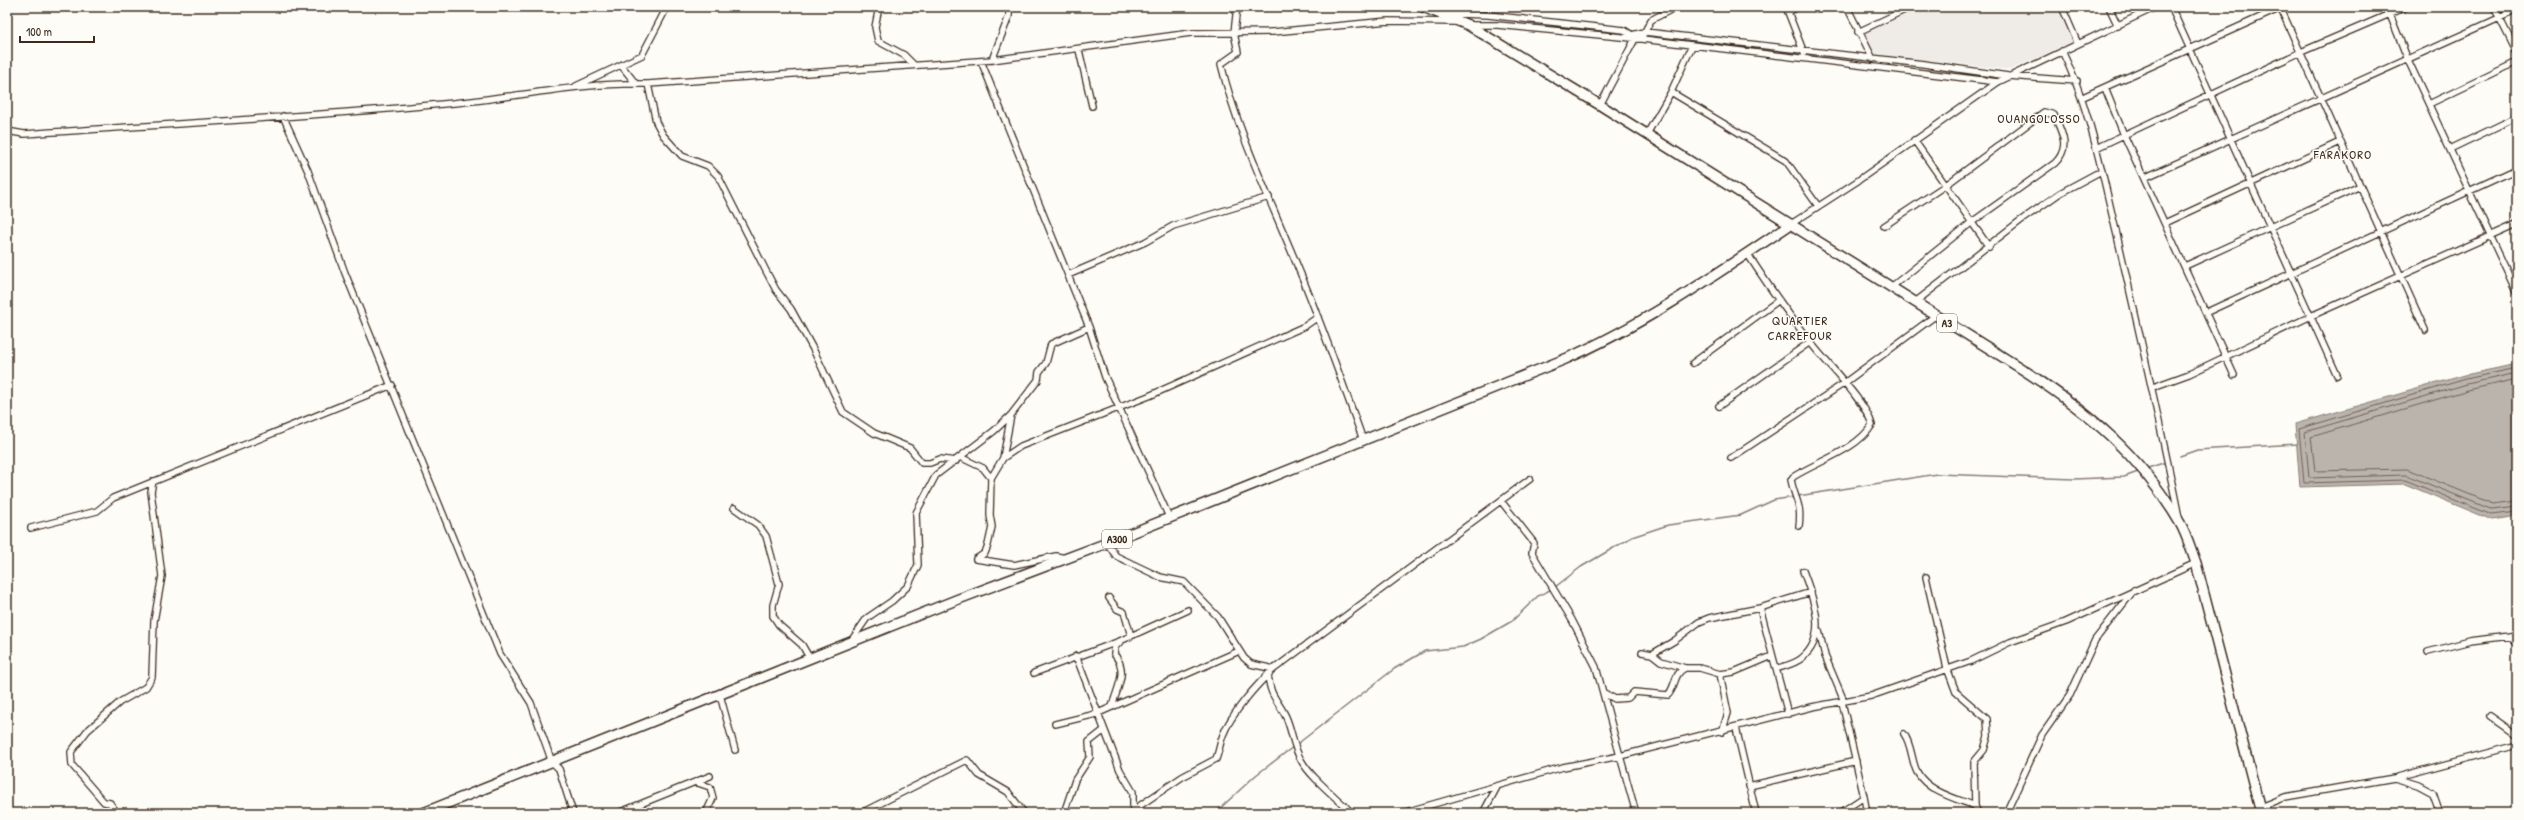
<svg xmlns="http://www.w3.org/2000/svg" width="2524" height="820" viewBox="0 0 2524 820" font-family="'Patrick Hand',sans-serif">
<rect width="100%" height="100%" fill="#fdfcf7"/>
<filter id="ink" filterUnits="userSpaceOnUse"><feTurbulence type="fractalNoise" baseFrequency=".025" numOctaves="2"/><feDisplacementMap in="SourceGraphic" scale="8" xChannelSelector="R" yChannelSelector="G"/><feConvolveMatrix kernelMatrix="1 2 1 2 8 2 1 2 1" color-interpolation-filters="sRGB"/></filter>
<g filter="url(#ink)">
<!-- built -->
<path fill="#efece7" d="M1921 7H2058L2073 42 2010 70 1875 54 1863 34Z"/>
<!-- water -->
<path fill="#bbb4ad" stroke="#887d74" d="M2517 364V516L2492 520 2405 484 2300 487 2295 424 2465 375Z"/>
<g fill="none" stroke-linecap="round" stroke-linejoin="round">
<!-- shore -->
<path stroke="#6e6157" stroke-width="1" d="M2517 368 2466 379 2299 429 2304 483 2405 480 2492 515 2517 512
M2517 373 2467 384 2305 432 2309 478 2406 475 2493 510 2517 507
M2517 379 2468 390 2311 437 2315 471 2407 469 2493 504 2517 501"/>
<!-- stream -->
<path stroke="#887d74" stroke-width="1.5" d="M2180 456 2197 450 2297 444
M2148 468 2166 462
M1798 496 1937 474 2074 479 2124 477 2138 472
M1555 587 1581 567 1632 537 1668 525 1741 515 1774 500 1794 497
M1296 745 1394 669 1425 651 1463 647 1481 639 1512 621 1538 596 1552 589
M1215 813 1256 775 1293 747"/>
<defs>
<path id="minor" d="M879 7 875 27 878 41 904 55 914 65
M1237 7 1234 33 1238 52 1221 64C1238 134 1270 199 1297 265 1321 322 1342 381 1363 440
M1786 7 1804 53
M1847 7 1873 59
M2062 7 2078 44
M2109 7 2118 26
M2171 7 2337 375
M2280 7 2425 330
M2387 7 2408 60 2517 293
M2494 7 2517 53
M1788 12 1798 7
M1448 16 1458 14 1488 15 1624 30 1632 35 1644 32 1654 33 1924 64 2008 76 2077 81
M1448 17 1453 7
M1470 25H1497L1642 39 1998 82
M1858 32 1911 7
M1643 35 1651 20 1676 7
M1079 50 1092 106
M2062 51C2090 108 2101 169 2116 231 2138 326 2160 422 2179 518
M992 60 1009 16V7
M981 61 1089 327 1105 377 1169 517
M621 65 636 84
M648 84 656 122 663 135 682 156 708 166 718 176 766 271 776 290 791 309 813 349 843 412 874 433 910 448 922 463H930L940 459 956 461
M576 86 642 55 667 7
M2105 88 2124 135 2234 375
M1671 92 1786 161 1818 206
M2083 97 2283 7
M2429 104 2517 62
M1600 105 1635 39
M283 116 308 171 345 273 500 654 531 703 552 762 559 769 573 813
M7 131 24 134C167 124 311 117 454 103 518 97 582 82 648 84L992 60 1191 33 1273 32 1388 21 1454 22
M1647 134 1671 92 1692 46
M1914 140 1989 247
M2096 148 2301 52 2406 7
M2450 149 2517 117
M2144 178 2517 10
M2165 223 2340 142
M1791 224 1856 182 1998 82 2156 7
M1884 226 1946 185 2044 112 2054 115C2062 133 2071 147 2055 163L1972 222 1890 288
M1747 253C1767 284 1788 314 1811 343 1826 363 1867 403 1872 425 1857 450 1816 462 1793 477L1791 480C1795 501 1802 503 1799 526
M2185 266 2360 186
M1068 275 1145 242 1173 226 1269 197
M1914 303 2020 221 2060 193 2101 171
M2207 312 2517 169
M1693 363 1779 300
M2153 387 2189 374 2311 316 2517 224
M1719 406 1810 342
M960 457 983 468 991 478
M1003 458 1021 446 1149 396 1305 326 1318 317
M1731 458 1843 384 1935 316
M734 508 758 525 766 536 779 584 773 605V616L779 625 802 645 810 659
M31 528 97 511 113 498 392 385
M1107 543 1116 556 1160 577 1184 582 1218 617 1244 658 1251 664 1274 669
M976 559 985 553 988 545 992 527 990 515 991 478 1003 458 1011 415 1038 380 1039 372 1046 363 1051 344 1089 327
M976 559 1014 565 1056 556 1065 558
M1926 577 1947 668 1956 692 1987 719 1988 736 1984 750 1974 762 1975 806 1978 813
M1109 598 1117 609 1124 612 1131 636
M1760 608 1788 714
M1819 631 1825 656 1844 701
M2510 638 2517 644
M851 641 867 618 892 601 908 586 918 565 916 513 936 475 994 431 1011 415
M1642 652 1652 654 1674 641 1699 622 1709 618 1760 608 1811 592
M2428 652 2470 641 2517 635
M1652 654 1661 661 1685 668H1700L1720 674 1734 672 1772 656
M1076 656 1120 770 1133 792V810
M1776 669C1784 666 1795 664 1802 658 1829 636 1813 598 1803 571
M1034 673 1120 641 1188 610
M1268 674C1270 695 1275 697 1284 713 1292 727 1292 745 1301 760 1311 778 1337 798 1352 813
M1720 674 1728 713 1722 732
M1604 693 1615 699 1628 698 1634 692 1668 695C1676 687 1673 674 1685 668
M720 695 735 750
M1112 707C1117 687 1129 671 1114 654L1115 647 1120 642
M2490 716 2517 735
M1055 724 1096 714 1239 651
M1736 728 1756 813
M1904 734C1912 745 1911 760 1917 772 1928 792 1955 798 1975 806
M2395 778 2418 785 2433 793 2440 813
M695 782 710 787 713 798 706 813
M1749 786 1856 761
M1864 797 1867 813
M2260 807 2285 797 2394 778 2517 745
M117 813 110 803 104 802 72 765 71 752 87 731 120 702 146 687 152 677 154 621 162 576 151 492 153 481
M618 813 710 776
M861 813 967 760 979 775 1008 792 1024 813
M1064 813 1075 780 1090 757 1089 742 1103 731
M1129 813 1182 777 1216 759C1219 751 1220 743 1223 735 1231 714 1257 684 1274 669L1530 479
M1402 813 1563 767 1620 756 1596 667 1572 620 1532 553 1534 543 1501 501
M1483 813 1497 787
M1636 813 1620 756 1812 707 1871 696 1971 661 2010 642 2066 622 2196 563
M1840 813 1864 797 1842 702
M2006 813 2042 735 2070 695 2095 640 2134 590"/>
<path id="trunk" d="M1423 7 1468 25 1600 105 2022 369C2087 411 2140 454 2180 523 2187 535 2191 550 2196 563L2261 813
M423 813 956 600 1107 543 1563 360C1644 325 1718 273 1791 224"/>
</defs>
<!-- minor casing -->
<use href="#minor" stroke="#3b2a1e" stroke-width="8"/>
<!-- trunk casing -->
<use href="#trunk" stroke="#3b2a1e" stroke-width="12"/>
<!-- minor -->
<use href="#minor" stroke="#fdfcf7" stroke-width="5.5"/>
<!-- trunk -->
<use href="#trunk" stroke="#fdfcf7" stroke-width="9"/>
</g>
</g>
<g text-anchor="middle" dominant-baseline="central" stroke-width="3" stroke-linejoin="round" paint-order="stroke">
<!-- shield labels -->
<g fill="#fdfcf7" stroke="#75695f" stroke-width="1">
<rect x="1937" y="314" width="20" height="18" rx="3"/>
<rect x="1102" y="530" width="30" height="18" rx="3"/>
</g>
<g font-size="11" font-weight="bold" fill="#3b2a1e">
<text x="1947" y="323">A3</text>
<text x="1117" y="539">A300</text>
</g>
<!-- neighbourhood labels -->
<g font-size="13" letter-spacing="1" fill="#3b2a1e" stroke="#fdfcf7">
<text x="2039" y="118">OUANGOLOSSO</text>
<text x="2343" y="154">FARAKORO</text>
<text x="1800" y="320">QUARTIER<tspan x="1800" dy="15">CARREFOUR</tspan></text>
</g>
</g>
<!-- margin -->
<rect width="2524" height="820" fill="none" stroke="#fdfcf7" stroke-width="24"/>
<rect x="12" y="12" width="2500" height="796" fill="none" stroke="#3b2a1e" stroke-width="1.5" filter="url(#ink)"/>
<!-- scale -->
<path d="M20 36v6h74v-6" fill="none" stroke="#3b2a1e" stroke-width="2"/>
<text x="26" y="36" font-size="12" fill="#3b2a1e" stroke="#fdfcf7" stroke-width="3" paint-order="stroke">100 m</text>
</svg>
